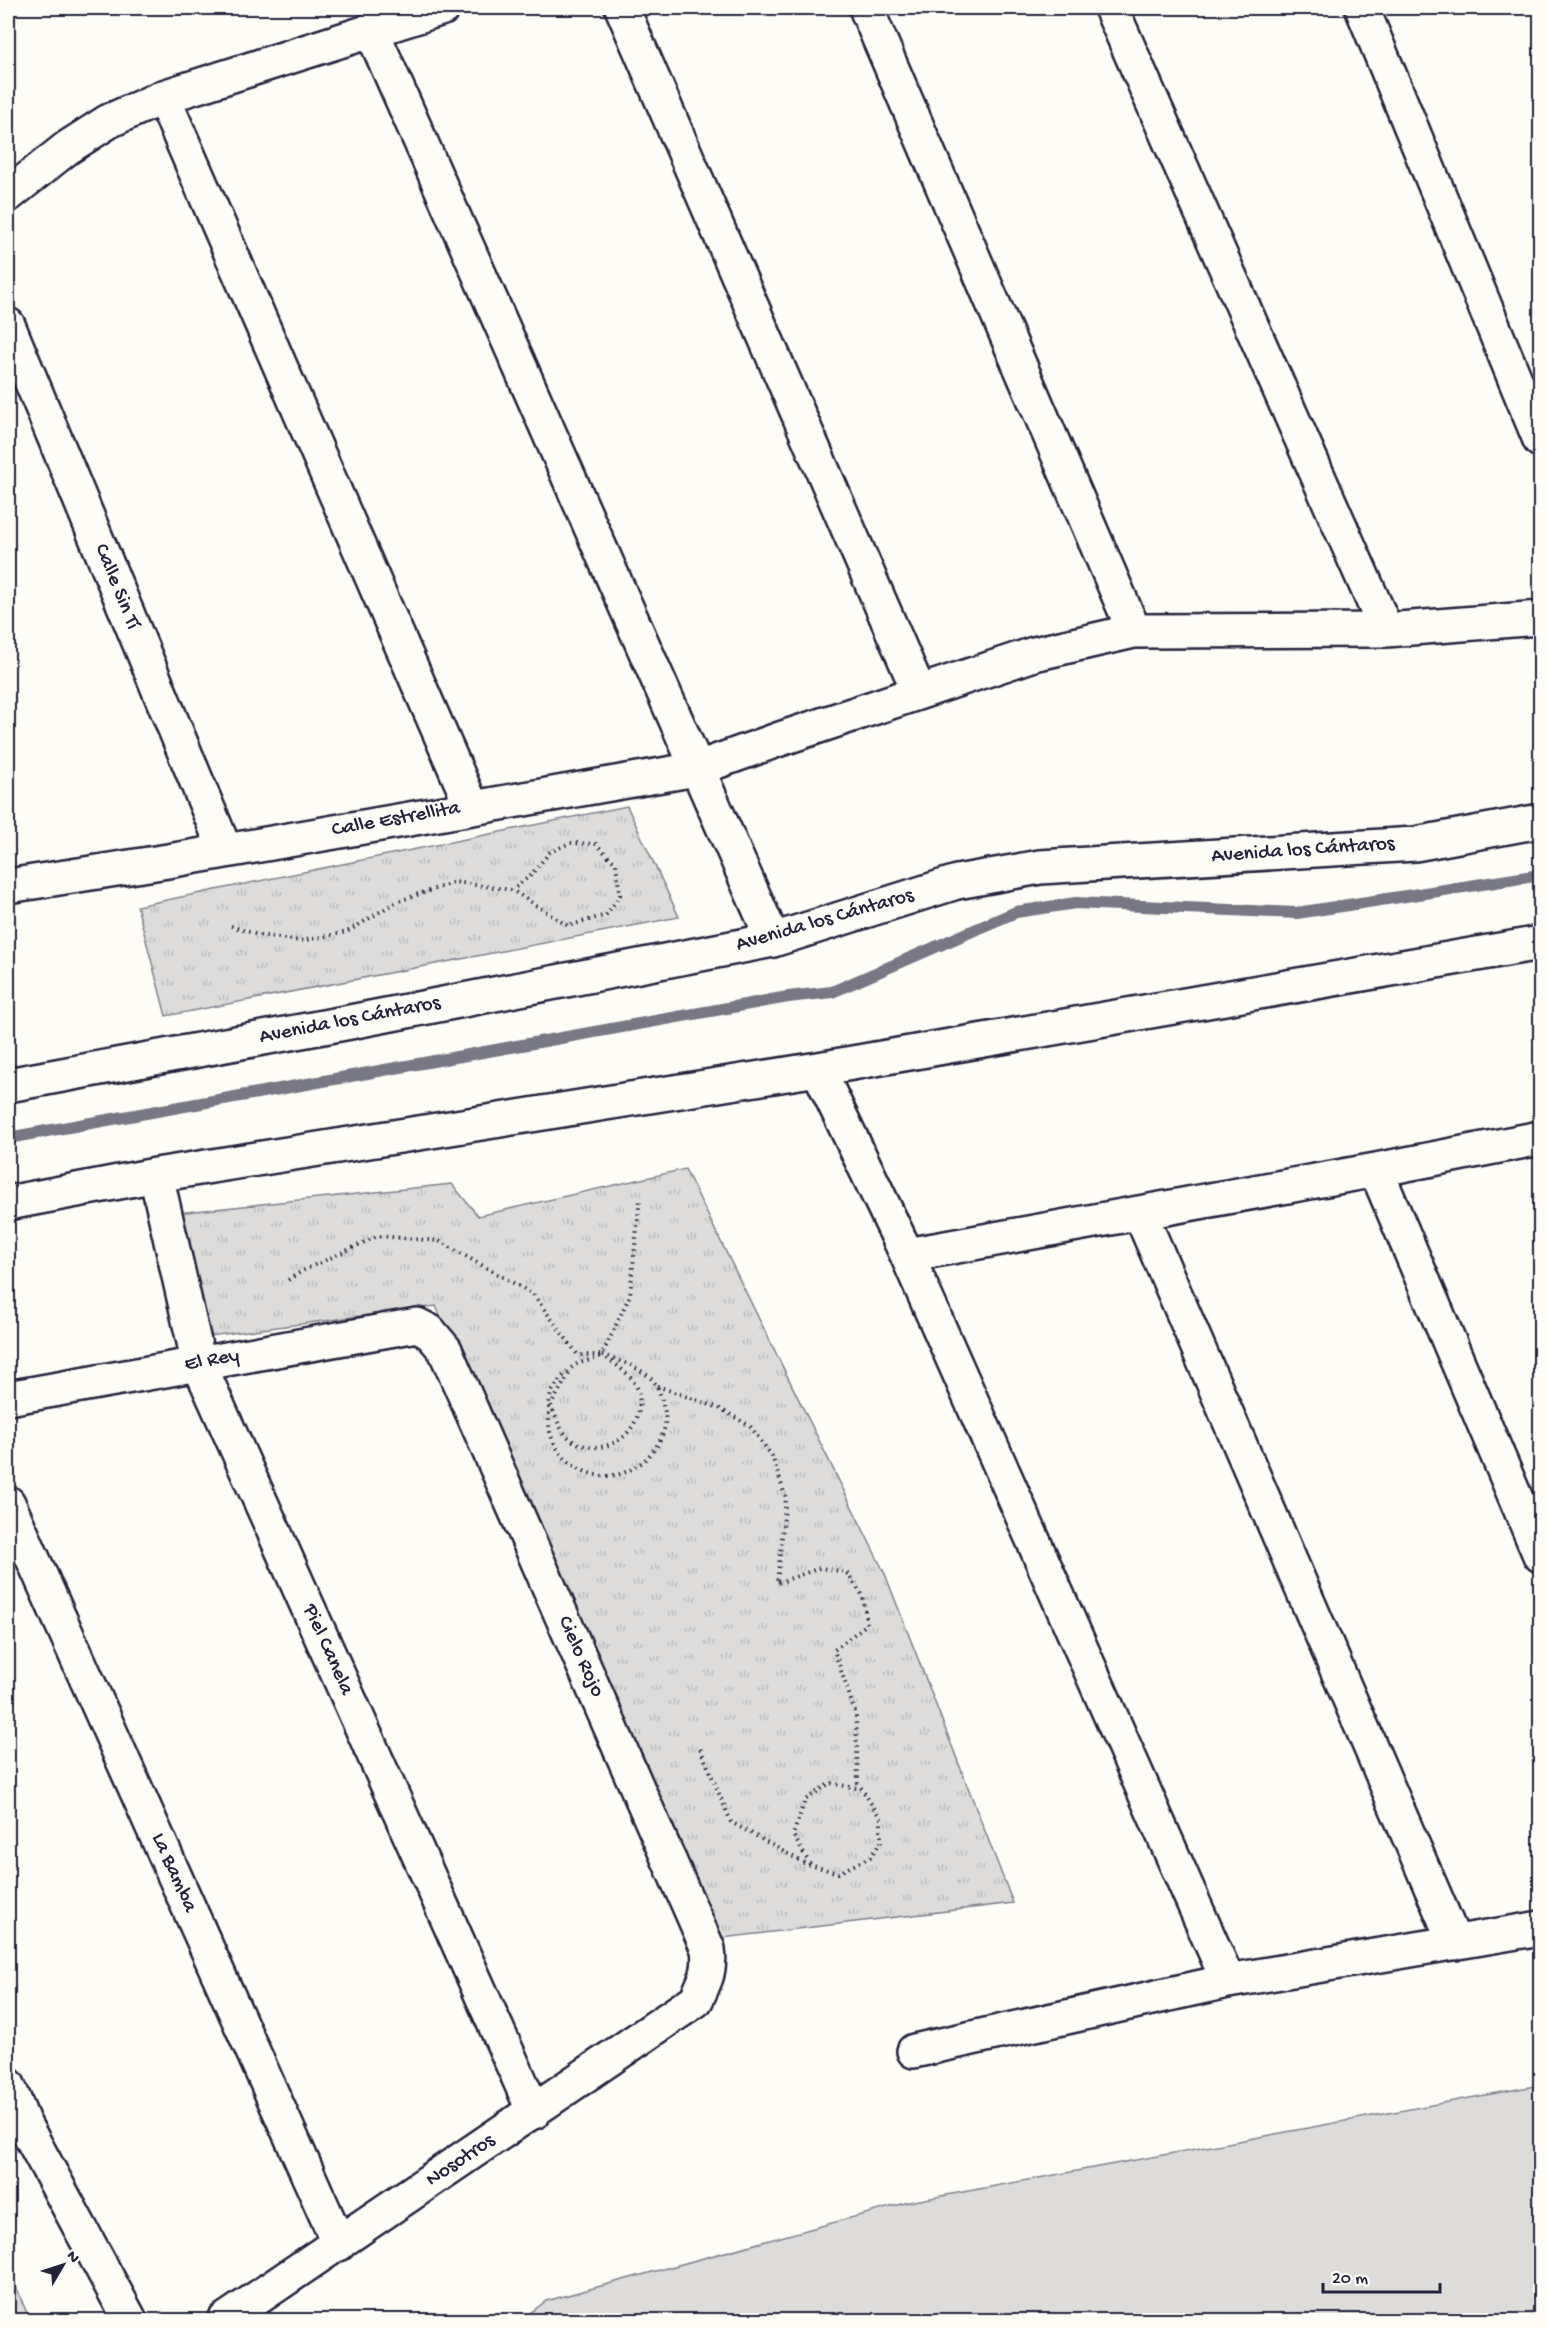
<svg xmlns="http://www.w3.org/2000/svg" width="1548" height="2328" viewBox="0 0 1548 2328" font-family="'Gochi Hand',sans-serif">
<defs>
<pattern id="park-tufts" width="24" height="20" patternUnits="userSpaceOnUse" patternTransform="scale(1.5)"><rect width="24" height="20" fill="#dddcdb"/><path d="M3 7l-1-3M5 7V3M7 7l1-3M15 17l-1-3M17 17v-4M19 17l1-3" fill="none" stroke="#bdbcbd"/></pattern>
</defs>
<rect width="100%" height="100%" fill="#fdfcf7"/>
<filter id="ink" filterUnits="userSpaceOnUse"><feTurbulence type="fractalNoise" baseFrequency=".0167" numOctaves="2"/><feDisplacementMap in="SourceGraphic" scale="12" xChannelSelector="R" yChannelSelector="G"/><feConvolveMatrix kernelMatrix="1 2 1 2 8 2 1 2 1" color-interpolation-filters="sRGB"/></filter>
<g filter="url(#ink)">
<!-- green -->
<path fill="#dddcdb" stroke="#807f8b" stroke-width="1.5" d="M1540 2085V2320H521L546 2301 909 2202Z"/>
<!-- park -->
<path fill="url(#park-tufts)" stroke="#807f8b" stroke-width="1.5" d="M627 806 679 917 166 1016 137 906Z
M685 1169 885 1574 1013 1903 714 1939 436 1306 210 1336 177 1213 452 1184 478 1216Z
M8 2269 30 2320H8Z"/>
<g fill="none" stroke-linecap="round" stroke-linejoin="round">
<!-- stream -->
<path stroke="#787885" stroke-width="12" d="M8 1138 788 997 832 992 1016 912 1076 903 1297 913 1540 875"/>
<defs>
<path id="minor" d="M622 8 919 692
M866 8 1134 631
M1111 8 1386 630
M1362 8 1540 440
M371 29 773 940
M163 97 472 807
M8 195 67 148 109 121 163 97 443 8
M8 325 225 850
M8 886 168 861 696 769 780 739 1034 654 1134 631 1386 630 1540 618
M818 1069 907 1255 1228 1981
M8 1085 345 1023 773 940 957 882 1040 867 1415 844 1540 821
M1376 1170 1540 1555
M156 1175 199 1364 534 2112
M8 1203 156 1175 818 1069 1540 943
M1140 1213 1455 1943
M907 1255 1376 1170 1540 1138
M8 1398 417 1325 429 1331 445 1350 708 1949C711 1971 705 1981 696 2000L225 2320
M8 1503 339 2244
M914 2051 1228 1981 1540 1928
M8 2085 23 2122 130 2320"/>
</defs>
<!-- minor casing -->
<use href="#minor" stroke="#22223b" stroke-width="38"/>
<!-- path -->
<path stroke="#22223b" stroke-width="4" stroke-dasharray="1.5 4.5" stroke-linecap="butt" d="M231 926 258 935 300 941 347 932 396 902 455 882 512 890 568 926 606 915 620 895 616 864 596 844 570 843 550 852 530 876 512 890
M288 1280 302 1271 378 1236 439 1241 533 1294 578 1355H602L630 1295 640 1198
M602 1355C620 1361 647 1369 657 1386 660 1392 662 1402 664 1408 673 1440 638 1476 607 1476 577 1476 549 1451 549 1422 549 1403 547 1395 560 1380 564 1375 571 1367 577 1364 585 1360 595 1361 602 1355Z
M569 1374 551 1405C556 1418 562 1437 577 1443 609 1458 645 1430 639 1394 636 1378 618 1366 605 1357
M657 1386 719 1408 750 1426 772 1456 786 1498 777 1583 820 1568 846 1572 863 1596 867 1624 834 1650 856 1715 858 1783 881 1819V1842L870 1857 838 1873 804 1863 731 1822 700 1748
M810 1864 793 1835 805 1800 830 1783 861 1789"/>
<!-- minor -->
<use href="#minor" stroke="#fdfcf7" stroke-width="33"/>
</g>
</g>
<g text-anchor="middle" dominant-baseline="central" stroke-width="4.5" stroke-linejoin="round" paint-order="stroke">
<!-- street labels -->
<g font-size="21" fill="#22223b" stroke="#fdfcf7">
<text transform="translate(116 587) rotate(68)">Calle Sin Tí</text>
<text transform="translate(396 820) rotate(-10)">Calle Estrellita</text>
<text transform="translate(1303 851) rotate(-4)">Avenida los Cántaros</text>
<text transform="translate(825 921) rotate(-16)">Avenida los Cántaros</text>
<text transform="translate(350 1021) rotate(-11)">Avenida los Cántaros</text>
<text transform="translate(212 1361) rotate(-10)">El Rey</text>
<text transform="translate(327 1650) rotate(66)">Piel Canela</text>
<text transform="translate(580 1657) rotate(66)">Cielo Rojo</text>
<text transform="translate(173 1873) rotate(66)">La Bamba</text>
<text transform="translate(461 2161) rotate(-34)">Nosotros</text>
</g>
</g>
<!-- margin -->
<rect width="1548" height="2328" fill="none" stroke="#fdfcf7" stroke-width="30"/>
<rect x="15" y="15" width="1518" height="2298" fill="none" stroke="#22223b" stroke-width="2" filter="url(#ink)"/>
<!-- north arrow -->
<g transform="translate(63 2265) rotate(51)" stroke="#fdfcf7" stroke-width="4.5" paint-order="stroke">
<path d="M0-4.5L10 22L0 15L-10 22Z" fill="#22223b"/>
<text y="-9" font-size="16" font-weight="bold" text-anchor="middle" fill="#22223b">N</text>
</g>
<!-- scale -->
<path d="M1323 2283v9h117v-9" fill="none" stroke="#22223b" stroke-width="3"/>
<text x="1332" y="2283" font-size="18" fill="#22223b" stroke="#fdfcf7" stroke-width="4.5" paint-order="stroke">20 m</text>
</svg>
